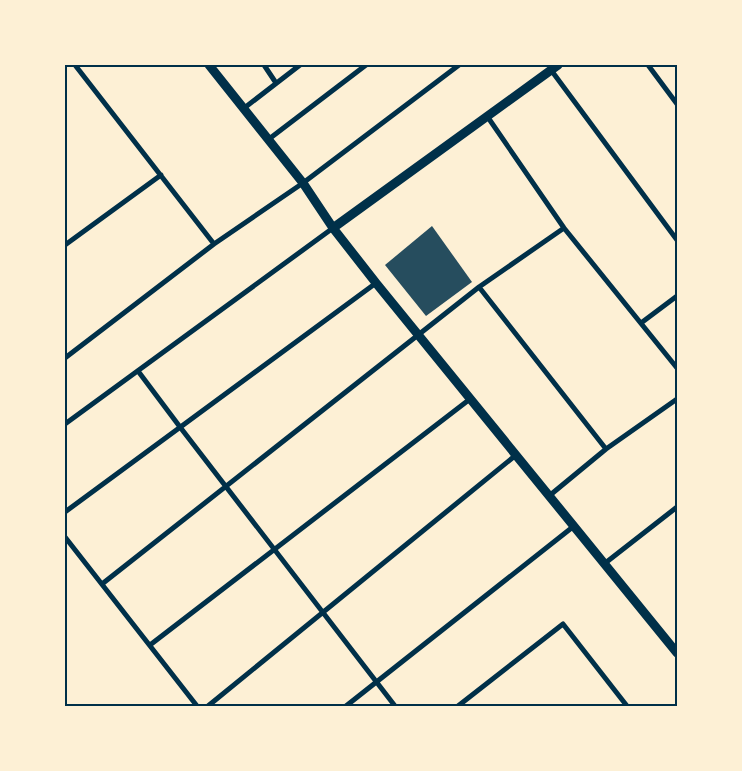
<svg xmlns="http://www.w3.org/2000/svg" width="742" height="771" viewBox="0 0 742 771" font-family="'IBM Plex Sans',sans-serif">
<rect width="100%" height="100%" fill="#fdf0d5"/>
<!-- building -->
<path fill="#264d5e" d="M432 226 472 282 426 316 385 265Z"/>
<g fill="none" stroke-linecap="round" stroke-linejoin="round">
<!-- minor -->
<path stroke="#003049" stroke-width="5" d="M75 65 214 244
M264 65 276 83
M648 65 677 104
M551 70 677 240
M243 109 300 65
M487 116 564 228 677 368
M269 139 366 65
M65 245 161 175
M479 287 564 228
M641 323 677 296
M65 358 214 244 303 183 459 65
M138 371 180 427 395 706
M65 424 333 228
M606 449 677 399
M65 512 376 283
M65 537 197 706
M604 564 677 507
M102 584 479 287 606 449 549 496
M150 645 470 399
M208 706 516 455
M346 706 574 526
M458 706 563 624 627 706"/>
<!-- tertiary -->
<path stroke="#003049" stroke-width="9" d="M209 65 303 183 333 228
M558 65 333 228 376 283 677 653"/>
</g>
<!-- border -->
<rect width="742" height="771" fill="none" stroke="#fdf0d5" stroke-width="132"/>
<rect x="66" y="66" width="610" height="639" fill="none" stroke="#003049" stroke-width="2"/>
</svg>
